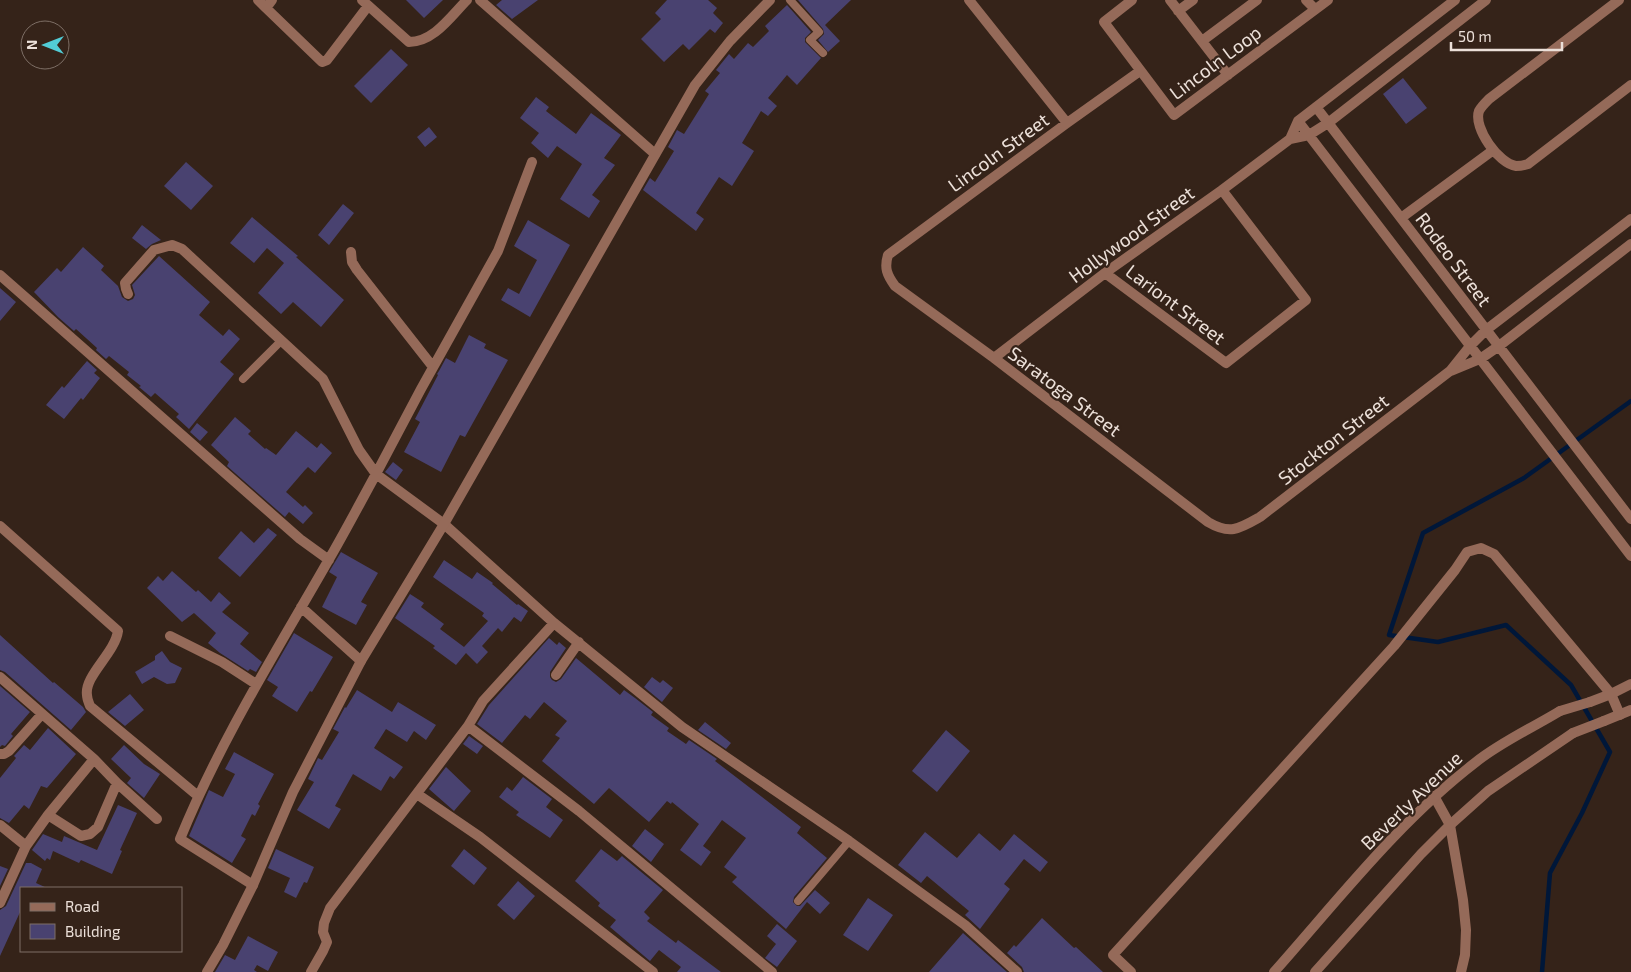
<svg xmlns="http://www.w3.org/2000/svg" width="1631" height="972" viewBox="0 0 1631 972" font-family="'Exo 2',sans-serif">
<rect width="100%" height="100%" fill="#352319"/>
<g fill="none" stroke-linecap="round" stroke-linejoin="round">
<!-- stream -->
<path stroke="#001739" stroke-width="4.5" d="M1542 972 1550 873 1582 813 1610 752 1571 685 1506 625 1438 642 1389 635 1423 533 1524 478 1631 401"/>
</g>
<!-- building -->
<path fill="#494270" d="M406 0H443L424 18Z
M502 0H538L512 19 496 5Z
M667 0H708L717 8 713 13 723 23 715 33 710 29 689 50 683 44 664 62 641 39 661 19 655 13Z
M798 0H851L825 25 840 41 828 52 818 40 824 34 823 29Z
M787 5 811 32 805 38V42L821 58 797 85 787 75 768 98 777 106 768 116 761 111 742 143 754 151 732 186 719 177 696 213 704 219 696 231 643 190 650 178 655 182 674 151 668 147 677 130 684 134 709 94 705 91 720 73 716 70 729 54 734 59 748 43 753 47 769 31 765 26Z
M391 49 408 65 371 103 354 86Z
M1403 78 1427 108 1406 124 1383 94Z
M536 97 549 107 546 111 576 134 591 113 621 135 604 158 615 165 592 195 600 201 589 218 560 199 582 164 557 146 548 158 531 143 539 133 520 118Z
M429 127 437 137 425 147 417 137Z
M186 162 213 186 191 210 164 186Z
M343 204 354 213 329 245 318 235Z
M252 217 298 256 296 257 344 300 321 327 293 302 281 314 258 293 284 263 267 248 254 263 230 243Z
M528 220 570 245 530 317 501 300 508 288 519 294 537 260 514 246Z
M142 225 161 240 152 244 146 249 132 238Z
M83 247 104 266 101 270 118 286 122 297 128 301 133 299 135 295 132 285 159 256 210 302 199 315 223 336 229 329 240 339 220 362 234 374 189 429 176 417 179 414 155 393 151 397 139 387 141 386 127 375 129 372 109 356 106 359 96 350 97 348 76 329 74 331 58 317 34 292 57 268 61 272Z
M0 288 16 302 0 321Z
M469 335 486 344 484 348 508 360 465 437 460 435 441 472 404 452 420 422 415 419 438 375 437 374 439 371 446 358 455 363Z
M87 361 97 370 94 373 100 378 83 400 81 398 64 419 46 405 62 386 64 388Z
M235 417 251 431 248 434 265 449 266 448 276 455 296 431 317 448 321 443 332 453 315 473 308 467 305 470 286 492 303 507 305 505 313 513 303 524 289 512 285 517 227 466 229 462 211 445Z
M197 423 208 432 200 441 190 432Z
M393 462 403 470 396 480 385 472Z
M268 528 277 535 240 577 218 558 241 531 254 543Z
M341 552 378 573 361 602 367 605 356 625 322 607 337 577 329 572Z
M444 560 472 579 477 572 493 583 492 584 517 605 518 604 528 611 521 622 514 617 502 632 498 628 482 646 488 652 477 664 466 653 456 665 433 648 435 646 395 618 410 594 424 603 421 607 444 624 440 629 464 647 488 621 482 616 484 613 433 577Z
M172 571 196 592 198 590 211 602 219 592 231 603 222 612 249 633 240 644 262 662 256 672 250 669 248 671 220 653 208 643 216 633 194 613 182 622 147 588 158 576 163 581Z
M294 633 333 657 312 692 310 691 297 712 272 696 278 687 267 680Z
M0 635 53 683 54 682 83 707 86 712 71 730 5 672 0 670Z
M549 638 557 645 559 642 566 648 550 672V677L552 680 556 682 561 679 576 658 620 695 624 690 635 698 653 712 651 715 669 728 667 731 686 744 689 740 717 759 715 761 801 827 797 833 827 858 794 897 793 902 797 906H800L815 890 830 903 820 914 807 902 786 929 732 882 737 877 724 867 746 838 722 820 703 846 711 852 701 866 680 850 699 824 672 802 671 804 667 801 649 822 609 788 594 804 542 761 560 738 555 735 567 721 544 702 530 719 525 715 502 743 477 724 489 705Z
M162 651 170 662 182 668 175 683 167 684 154 677 142 684 135 672 155 660V656Z
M652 677 660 683 663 680 673 688 662 702 644 687Z
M0 686 30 712 11 734 13 736 5 746 2 745 0 747Z
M357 690 392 712 398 702 436 725 426 740 414 731 407 742 386 729 374 748 403 767 394 779 390 776 381 791 353 774 335 806 341 809 329 829 297 810 314 782 308 779 318 758 322 760 339 732 333 729 345 707 346 708Z
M130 694 144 710 125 726 108 712Z
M705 722 731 743 726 749 698 730Z
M48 728 76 754 47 788 41 786 29 809 24 805 9 823 0 818V778L16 758 14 756 24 745 30 750Z
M946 730 970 751 937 792 912 771Z
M469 736 483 746 477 754 463 744Z
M124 745 144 764 160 774 144 798 127 783 131 778 111 759Z
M234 752 274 774 258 804 260 806 255 816 252 814 241 836 246 839 232 863 189 836 209 790 223 797 235 774 225 769Z
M446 767 471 791 454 811 429 789Z
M523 777 552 799 546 807 563 820 550 838 516 815 519 812 499 797 507 787 512 791Z
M118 805 137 813 120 850 122 851 112 874 81 860 79 863 53 851 50 860 47 858 45 861 32 850 43 834 62 842 64 836 97 850Z
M645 829 664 844 651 862 632 846Z
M925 832 957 858 979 833 1000 851 1014 834 1048 862 1040 872 1024 859 1004 884 1010 889 980 929 965 915 969 911 927 876 921 883 898 865Z
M276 849 314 867 307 883 304 882 296 898 284 892 290 878 268 868Z
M464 849 487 868 474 885 451 866Z
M601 849 617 861 622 856 623 857 663 890 644 912 650 918 647 921 676 943 678 940 721 972H677L681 967 659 950 650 961 610 927 616 920 598 906 600 903 575 881Z
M26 863H31L42 869 36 883 47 888H21V910L0 956V910L6 906Z
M0 866 8 869 0 886Z
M518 881 535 896 514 920 497 905Z
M868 898 893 915 868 951 843 935Z
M1042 918 1074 948 1076 947 1103 972H1024L1022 967 1007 953 1014 945 1016 947Z
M777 924 797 941 777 967 765 958 776 944 767 936Z
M963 933 1007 972H929Z
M248 936 278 952 268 971 257 965 254 970 257 972H215L225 955 235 960Z"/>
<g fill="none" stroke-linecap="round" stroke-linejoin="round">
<!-- service -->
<path stroke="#956a59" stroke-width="8" d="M790 0 819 32 810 40 823 53
M243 379 281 341
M798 901 849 841"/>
<!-- minor -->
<path stroke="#956a59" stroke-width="10" d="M258 0 266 8 272 0
M362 0 409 42C434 42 451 16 467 0
M480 0 655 154
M969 0 1067 123
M1132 0 1104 22 1174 115 1328 0
M1170 0 1228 75
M1306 0 1315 9
M1619 0 1489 99C1486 102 1481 107 1479 111 1473 128 1499 164 1516 166 1520 166 1525 165 1528 164L1631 85
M266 8 322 62 327 60 368 6
M1178 11 1193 0
M1202 41 1257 0
M1140 71 1067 123 888 255C884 268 887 275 895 286L994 358 1208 522C1230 535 1239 529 1260 517L1450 371 1470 346 1486 330 1631 219
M1316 107 1631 519
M1298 121 1631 556
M1290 139 1298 121 1455 0
M1401 218 1492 151
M351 252 352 262 357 270 433 367
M1105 273 1226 363 1306 300 1222 190
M0 275 300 539 329 560
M128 294 126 289 125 283 154 250 172 245 182 249 323 379 359 450 376 474 421 389 498 251 532 162
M994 358 1105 273 1222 190 1290 139 1309 135 1328 123 1486 0
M1451 371 1480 359 1499 346 1631 244
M0 526 118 631C115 653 84 676 87 695 87 699 89 703 90 706L198 796
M301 607 361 661
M170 636 222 662 256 684
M556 675 579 642
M0 677 94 759 117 783 157 819
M1560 711 1590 702
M468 726 579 811 772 972
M1573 733 1604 721
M0 754H4L9 751 42 714
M417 794 480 837 653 972
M1434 796 1450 825 1463 900 1466 930 1465 955 1461 972
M48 815 81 836 90 834 98 827 117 783
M0 825 26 846
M253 885 180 839C220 741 276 652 328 561 345 532 360 503 376 474L444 524 554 623 682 727 849 841 965 925 1017 972
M0 903 26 846 48 815 94 759
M311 972 323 951 327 942 323 932 324 923 330 908 468 726 483 701 554 623
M1131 972 1113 955 1394 646 1455 570 1467 552 1481 548 1494 554 1611 694 1620 715"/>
<!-- tertiary -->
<path stroke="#956a59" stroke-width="10" d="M1590 702 1611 694 1631 684
M1604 721 1631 710
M207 972 223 945 253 885 293 792 361 661 444 524 695 85 730 41 770 0
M1274 972C1338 900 1399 821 1476 762 1501 742 1532 728 1560 711
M1315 972 1421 854 1450 825 1488 791 1573 733"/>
</g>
<g text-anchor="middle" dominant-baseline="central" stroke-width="4.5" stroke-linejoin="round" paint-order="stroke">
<!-- street labels -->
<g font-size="19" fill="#ece0d9" stroke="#352319">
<text transform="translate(1215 62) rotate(-37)">Lincoln Loop</text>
<text transform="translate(998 152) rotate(-36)">Lincoln Street</text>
<text transform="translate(1131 234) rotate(-36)">Hollywood Street</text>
<text transform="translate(1454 259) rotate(53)">Rodeo Street</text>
<text transform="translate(1176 304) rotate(37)">Lariont Street</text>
<text transform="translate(1065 391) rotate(37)">Saratoga Street</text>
<text transform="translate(1333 439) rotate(-38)">Stockton Street</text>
<text transform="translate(1411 800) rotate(-44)">Beverly Avenue</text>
</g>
</g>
<!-- legend -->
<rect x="20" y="887" width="162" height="65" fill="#352319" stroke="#7e6f66"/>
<rect x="30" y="903" width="25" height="8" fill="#956a59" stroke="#7e6f66"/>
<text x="65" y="912" font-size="15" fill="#ece0d9">Road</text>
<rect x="30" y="924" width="25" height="15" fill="#494270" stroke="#7e6f66"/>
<text x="65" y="937" font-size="15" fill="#ece0d9">Building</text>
<!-- north arrow -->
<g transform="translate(45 45) rotate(270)"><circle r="24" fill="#352319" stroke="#7e6f66"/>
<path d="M0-4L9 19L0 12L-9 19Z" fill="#52ccd6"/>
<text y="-8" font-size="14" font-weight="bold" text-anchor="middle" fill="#ece0d9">N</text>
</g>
<!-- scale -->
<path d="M1451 42v8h111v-8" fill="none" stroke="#ece0d9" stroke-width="2.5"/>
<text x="1458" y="42" font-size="15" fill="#ece0d9" stroke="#352319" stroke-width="4" paint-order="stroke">50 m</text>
</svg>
